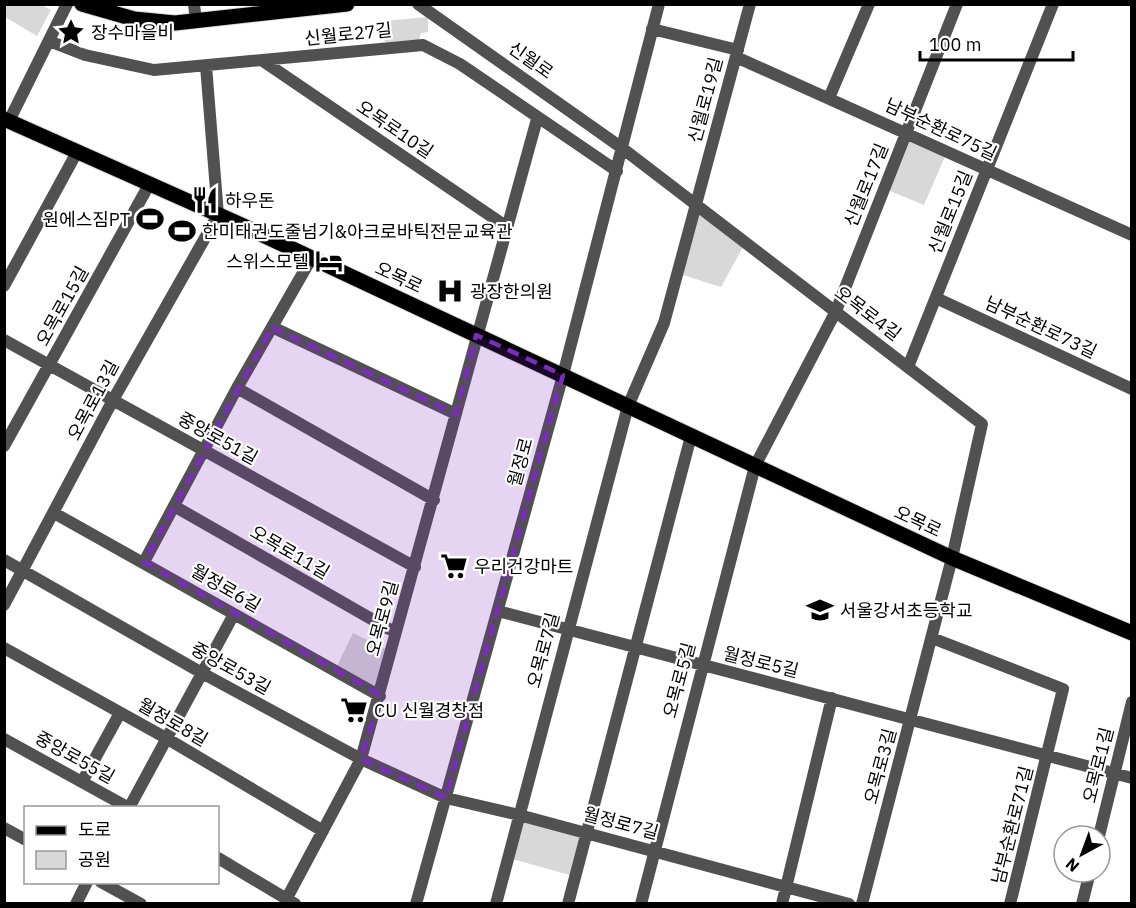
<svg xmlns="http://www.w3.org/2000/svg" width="1136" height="908" viewBox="0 0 1136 908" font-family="'IBM Plex Sans','Noto Sans KR',sans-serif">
<rect width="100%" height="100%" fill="#fff"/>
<!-- green -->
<path fill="#d8d8d8" d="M4 5H42L51 10 37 36 5 17Z
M428 17V32L421 33 419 40 385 42 383 21Z
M907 136 947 152 924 205 885 189Z
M702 213 744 245 721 287 680 274 692 219Z
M353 633 386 649 374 692 335 670Z
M520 816 585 834 573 876 509 858Z"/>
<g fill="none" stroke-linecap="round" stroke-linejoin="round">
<defs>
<path id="major" d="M82 4 134 19 175 23 347 4
M4 119 235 222 952 558 1132 633"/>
</defs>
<!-- major casing -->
<use href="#major" stroke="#dbdbdb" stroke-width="17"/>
<!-- minor -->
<path stroke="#515151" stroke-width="12" d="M194 4 196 21
M418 4 622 148 982 424 952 558 862 904
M652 29 738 50
M49 41 85 55 154 70 423 45 460 64 617 171
M736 57 1132 235
M263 61 507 227
M829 98 869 4
M9 121 67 4
M4 286 77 152
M936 298 1132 389
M272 327 456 414
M4 340 415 567
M908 367 1053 4
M237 388 434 500
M4 446 150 183
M174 506 389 629
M54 513 380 696
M4 560 202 673 361 759 446 798 519 815 849 904
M144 562 237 388 311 259
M4 605 113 400 218 215 206 66
M498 611 1132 778
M932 638 1063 689 1010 904
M4 648 166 738 323 831
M4 739 129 808
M82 782 120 713
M129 808 234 614
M4 828 26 840
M1099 836 1132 702
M218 858 295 904
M101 882 141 904
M287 898 361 759 537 119
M76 904 87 882
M416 904 563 375 659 4
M496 904 628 406 664 323 750 4
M568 904 691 436
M641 904 755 466 836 311 957 4
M782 904 832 698
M1082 904 1090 872"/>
<!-- major -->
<use href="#major" stroke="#000" stroke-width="15"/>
</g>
<!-- marked area -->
<path fill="#7b2cbf" fill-opacity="0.2" stroke="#7b2cbf" stroke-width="4.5" stroke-dasharray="12 8" stroke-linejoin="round" d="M272 327 456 414 476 335 563 375 446 798 361 759 380 695 144 562Z"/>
<!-- icons -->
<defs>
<symbol id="sight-bare" viewBox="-9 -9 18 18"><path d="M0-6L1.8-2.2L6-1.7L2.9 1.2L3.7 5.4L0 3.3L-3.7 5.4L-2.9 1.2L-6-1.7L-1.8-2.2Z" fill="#000" stroke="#fff" stroke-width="2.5" paint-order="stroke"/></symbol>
<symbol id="restaurant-bare" viewBox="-9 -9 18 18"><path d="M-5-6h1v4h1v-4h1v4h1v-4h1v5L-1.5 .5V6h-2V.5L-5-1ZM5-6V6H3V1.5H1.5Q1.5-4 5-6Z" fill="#000" stroke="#fff" stroke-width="2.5" paint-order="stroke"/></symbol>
<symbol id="stadium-bare" viewBox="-9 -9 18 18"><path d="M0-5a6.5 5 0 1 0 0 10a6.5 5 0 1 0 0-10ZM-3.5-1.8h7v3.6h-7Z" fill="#000" stroke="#fff" stroke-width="2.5" paint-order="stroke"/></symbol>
<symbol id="hotel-bare" viewBox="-9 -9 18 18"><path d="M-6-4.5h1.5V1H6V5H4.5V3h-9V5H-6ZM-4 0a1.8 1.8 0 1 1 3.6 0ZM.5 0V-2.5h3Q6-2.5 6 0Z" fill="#000" stroke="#fff" stroke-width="2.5" paint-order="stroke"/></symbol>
<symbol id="hospital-bare" viewBox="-9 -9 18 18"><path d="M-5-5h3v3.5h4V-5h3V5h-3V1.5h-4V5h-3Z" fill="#000" stroke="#fff" stroke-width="2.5" paint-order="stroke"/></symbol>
<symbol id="supermarket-bare" viewBox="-9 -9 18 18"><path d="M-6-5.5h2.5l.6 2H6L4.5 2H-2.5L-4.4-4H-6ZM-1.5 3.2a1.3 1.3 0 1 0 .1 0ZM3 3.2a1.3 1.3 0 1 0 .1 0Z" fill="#000" stroke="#fff" stroke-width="2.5" paint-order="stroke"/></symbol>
<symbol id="school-bare" viewBox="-9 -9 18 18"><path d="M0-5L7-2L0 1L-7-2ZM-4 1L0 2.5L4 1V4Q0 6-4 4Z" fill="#000" stroke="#fff" stroke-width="2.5" paint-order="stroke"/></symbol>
</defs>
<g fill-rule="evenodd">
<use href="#sight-bare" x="52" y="13" width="38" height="38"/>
<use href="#restaurant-bare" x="186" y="181" width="38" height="38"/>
<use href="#stadium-bare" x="131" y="200" width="38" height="38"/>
<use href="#stadium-bare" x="163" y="212" width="38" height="38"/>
<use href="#hotel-bare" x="310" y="242" width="38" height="38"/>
<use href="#hospital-bare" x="431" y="272" width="38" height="38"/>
<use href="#supermarket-bare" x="435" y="547" width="38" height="38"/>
<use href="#school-bare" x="801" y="591" width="38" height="38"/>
<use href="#supermarket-bare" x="335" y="691" width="38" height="38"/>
</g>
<g text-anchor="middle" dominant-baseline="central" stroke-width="4.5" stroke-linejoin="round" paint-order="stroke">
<!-- poi labels -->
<g font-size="18" fill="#000" stroke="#fff" text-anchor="start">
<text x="91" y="32">장수마을비</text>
<text x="225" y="200">하우돈</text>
<text x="130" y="219" text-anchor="end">원에스짐PT</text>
<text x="202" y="231">한미태권도줄넘기&amp;아크로바틱전문교육관</text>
<text x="309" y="261" text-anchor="end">스위스모텔</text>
<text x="470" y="291">광장한의원</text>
<text x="474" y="566">우리건강마트</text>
<text x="840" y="610">서울강서초등학교</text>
<text x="374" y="710">CU 신월경창점</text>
</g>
<!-- street labels -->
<g font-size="18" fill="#000" stroke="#fff">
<text transform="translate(348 34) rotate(-6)">신월로27길</text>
<text transform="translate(531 60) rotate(35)">신월로</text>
<text transform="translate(705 100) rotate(-75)">신월로19길</text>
<text transform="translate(395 129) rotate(34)">오목로10길</text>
<text transform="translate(941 129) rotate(25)">남부순환로75길</text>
<text transform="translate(866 185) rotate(-68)">신월로17길</text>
<text transform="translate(950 212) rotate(-68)">신월로15길</text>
<text transform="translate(399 277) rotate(25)">오목로</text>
<text transform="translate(62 306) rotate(-61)">오목로15길</text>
<text transform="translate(868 313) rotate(37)">오목로4길</text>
<text transform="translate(1041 327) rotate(25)">남부순환로73길</text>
<text transform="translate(93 400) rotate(-62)">오목로13길</text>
<text transform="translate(218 438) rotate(29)">중앙로51길</text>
<text transform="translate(520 462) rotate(-75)">월정로</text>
<text transform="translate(918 521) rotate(25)">오목로</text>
<text transform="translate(290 552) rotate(30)">오목로11길</text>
<text transform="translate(226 588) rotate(30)">월정로6길</text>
<text transform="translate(382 618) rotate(-75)">오목로9길</text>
<text transform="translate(543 650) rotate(-75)">오목로7길</text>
<text transform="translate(761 662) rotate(14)">월정로5길</text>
<text transform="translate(231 668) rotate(29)">중앙로53길</text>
<text transform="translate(679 680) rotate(-75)">오목로5길</text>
<text transform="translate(173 722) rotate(30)">월정로8길</text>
<text transform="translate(75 757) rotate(29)">중앙로55길</text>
<text transform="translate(1098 765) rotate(-76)">오목로1길</text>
<text transform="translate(880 766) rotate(-75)">오목로3길</text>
<text transform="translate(621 823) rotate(15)">월정로7길</text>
<text transform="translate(1012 825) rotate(-76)">남부순환로71길</text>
</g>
</g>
<!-- border -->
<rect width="1136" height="908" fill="none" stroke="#000000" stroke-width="12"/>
<!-- legend -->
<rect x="24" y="806" width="195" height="78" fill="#ffffff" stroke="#999999" stroke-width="1.5"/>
<rect x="36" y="826" width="30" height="9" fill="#000000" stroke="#999999" stroke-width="1.5"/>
<text x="78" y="836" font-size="18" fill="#000000">도로</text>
<rect x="36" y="851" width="30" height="18" fill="#d8d8d8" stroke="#999999" stroke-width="1.5"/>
<text x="78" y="866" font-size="18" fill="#000000">공원</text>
<!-- north arrow -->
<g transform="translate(1082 854) rotate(221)"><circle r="28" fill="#ffffff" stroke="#999999" stroke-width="1.5"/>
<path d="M0-4.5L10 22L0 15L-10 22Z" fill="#000000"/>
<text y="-9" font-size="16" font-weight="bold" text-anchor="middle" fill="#000000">N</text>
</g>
<!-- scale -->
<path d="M920 51v9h153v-9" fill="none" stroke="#000000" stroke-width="3"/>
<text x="929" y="51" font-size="18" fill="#000000" stroke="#ffffff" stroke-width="4.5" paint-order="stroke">100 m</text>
</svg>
